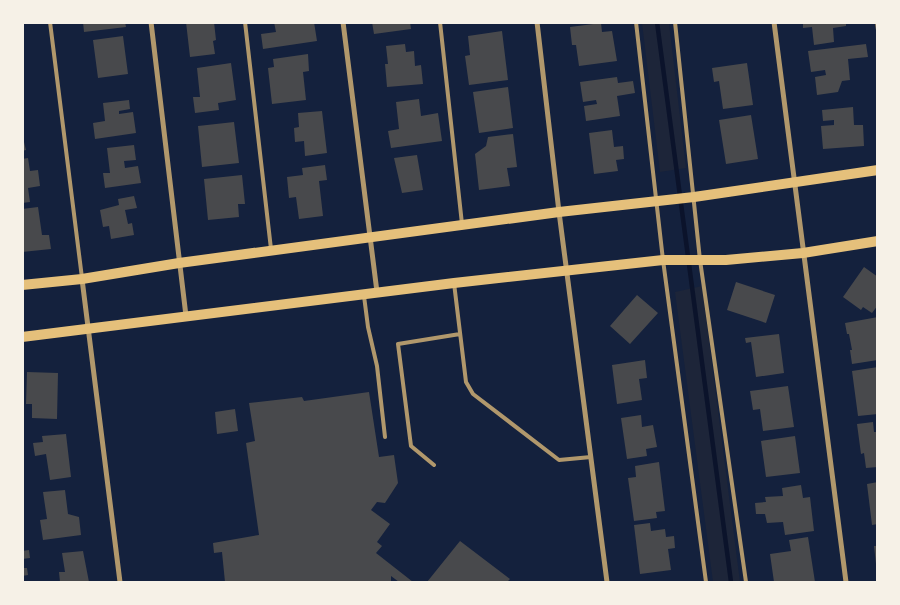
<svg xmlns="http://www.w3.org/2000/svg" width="900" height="605" viewBox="0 0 900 605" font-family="'Source Sans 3',sans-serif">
<rect width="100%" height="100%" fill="#14213d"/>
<!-- green -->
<path fill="#1d2539" d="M642 23H669L686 168 660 172Z
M702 286 740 582H713L675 292Z"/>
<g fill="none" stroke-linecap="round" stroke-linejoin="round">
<!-- stream -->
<path stroke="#0b132b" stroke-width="4.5" d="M657 22 731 582"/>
</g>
<!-- building -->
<path fill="#48494c" d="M83 22H125L126 27 84 32Z
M186 22H214L216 40 213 41 215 54 190 57Z
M274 22H314L317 41 263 49 261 34 276 32Z
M372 22H410L411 29 374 34Z
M803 22H846V26L833 28 834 42 814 45 812 27 803 28Z
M601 23 602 32 612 31 617 61 579 66 576 45H572L570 27Z
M502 31 508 80 469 85 465 56 470 55 468 36Z
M123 36 128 74 98 78 93 40Z
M405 44 406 52 414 51 415 66 421 65 423 84 387 87 385 64H388L386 46Z
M866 44 868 57 848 59 850 80 842 81 838 92 817 95 815 77 826 75 825 70 811 72 808 51Z
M308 54 309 71 303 72 306 100 272 104 268 68 274 67 273 59Z
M231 63 236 100 218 103 219 110 195 113 193 97H200L197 68Z
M747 63 753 105 723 109 719 81 714 82 712 68Z
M617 77 618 83 633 81 635 93 617 96 620 116 586 121 584 106 597 104 596 100 583 102 580 82Z
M508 87 513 128 479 133 473 92Z
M419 99 421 116 438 113 442 141 391 148 388 131 399 129 396 102Z
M129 100 130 109 119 111V114L133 112 136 133 95 139 93 123 105 121 103 103Z
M853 107 854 125H863L864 146 823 149 821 126 834 125V120L823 121 822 110Z
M322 111 327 153 305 156 304 141 295 142 294 128 299 127 298 113Z
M751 115 758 159 726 164 719 120Z
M234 122 239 163 202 167 198 126Z
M612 130 614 147 623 146 624 159 616 160 618 171 594 174 589 133Z
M22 134 26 150 22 151Z
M513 134 517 167 507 168 510 186 479 190 475 154 486 146 488 137Z
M134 145 136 160 124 161 125 168 138 166 141 183 105 188 103 173H110L107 148Z
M417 155 423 190 402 193 394 158Z
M28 158 30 171 38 170 40 186 28 188 30 202 22 203V159Z
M325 165 327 180 319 181 323 216 299 219 296 197 289 198 287 177 303 175 302 168Z
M242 175 245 204H238L239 217 208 220 204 179Z
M134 196 137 208 125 210 128 224 132 223 134 235 111 239 109 226 103 227 100 210 119 205 118 199Z
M38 207 42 235H49L51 249 22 252V230H24L22 224V209Z
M864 267 878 277V292L876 294 878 295V305L872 313 863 307 861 310 843 297Z
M736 282 775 295 766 323 727 310Z
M637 295 658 313 630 344 610 326Z
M878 317V360L852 364 850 350H852L849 334H847L845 323Z
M779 334 784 373 756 377 751 342 746 343 745 338Z
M645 360 647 378 639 379 642 400 617 404 612 365Z
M878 367V414L858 416 852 371Z
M27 372 58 373 57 419 32 418V404H26Z
M788 386 794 427 763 431 760 409 753 410 750 391Z
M369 392 379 457 394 455 398 483 385 503 377 502 371 510 390 524 377 542 382 546 376 553 413 582H399L391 576V582H225L222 552 214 553 213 543 259 535 246 443 255 441 249 403 302 397 304 401Z
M235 409 238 431 217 434 215 412Z
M641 415 642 427 653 425 657 447 646 449 647 456 627 459 621 418Z
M873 422 874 432H878V467L866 468 864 453 861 454 857 424Z
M66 434 71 477 50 480 46 454 35 456 33 443 43 442 42 436Z
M795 436 800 473 766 477 761 441Z
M659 462 665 511 656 512 657 518 634 521 628 478 636 477 635 466Z
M878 482V524L872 525 867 484Z
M801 485 803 498 810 497 814 531 785 535 783 522 767 523 765 514H756L755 503 766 502 765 497 783 496 782 488Z
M65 490 68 514 79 517 81 535 43 540 40 520 47 519 43 492Z
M650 523 651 531 665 529 666 537 674 536 675 548 668 549 671 570 640 574 634 525Z
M808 537 815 582H774L770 554 791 551 789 540Z
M460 541 510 579 507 582H427Z
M874 546H878V563L876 564Z
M29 550 30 558 22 559V551Z
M83 551 89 582H60L59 572H65L62 553Z
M22 568H27L28 575 22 576Z"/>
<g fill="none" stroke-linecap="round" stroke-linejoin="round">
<!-- service -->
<path stroke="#b1986c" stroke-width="4" d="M50 22 82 278
M245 22 271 249
M440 22 462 224
M636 22 663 260 706 582
M675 22 700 260 746 582
M877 22 878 30
M454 283 466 382 473 394 559 460 591 457
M364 296 368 327 377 366 385 437
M434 465 411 446 398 344 460 334"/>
<!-- minor -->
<path stroke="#b1986c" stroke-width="5" d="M151 22 186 316
M343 22 377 292
M537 22 559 212 607 582
M774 22 846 582
M82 279 120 582"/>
<!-- secondary -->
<path stroke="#e5c07b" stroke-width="10" d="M22 285 82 279 179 263 559 212 694 197 878 170
M22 337 454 283 663 260H726L803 253 878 241"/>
</g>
<!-- border -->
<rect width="900" height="605" fill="none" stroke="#f6f1e7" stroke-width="48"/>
</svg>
